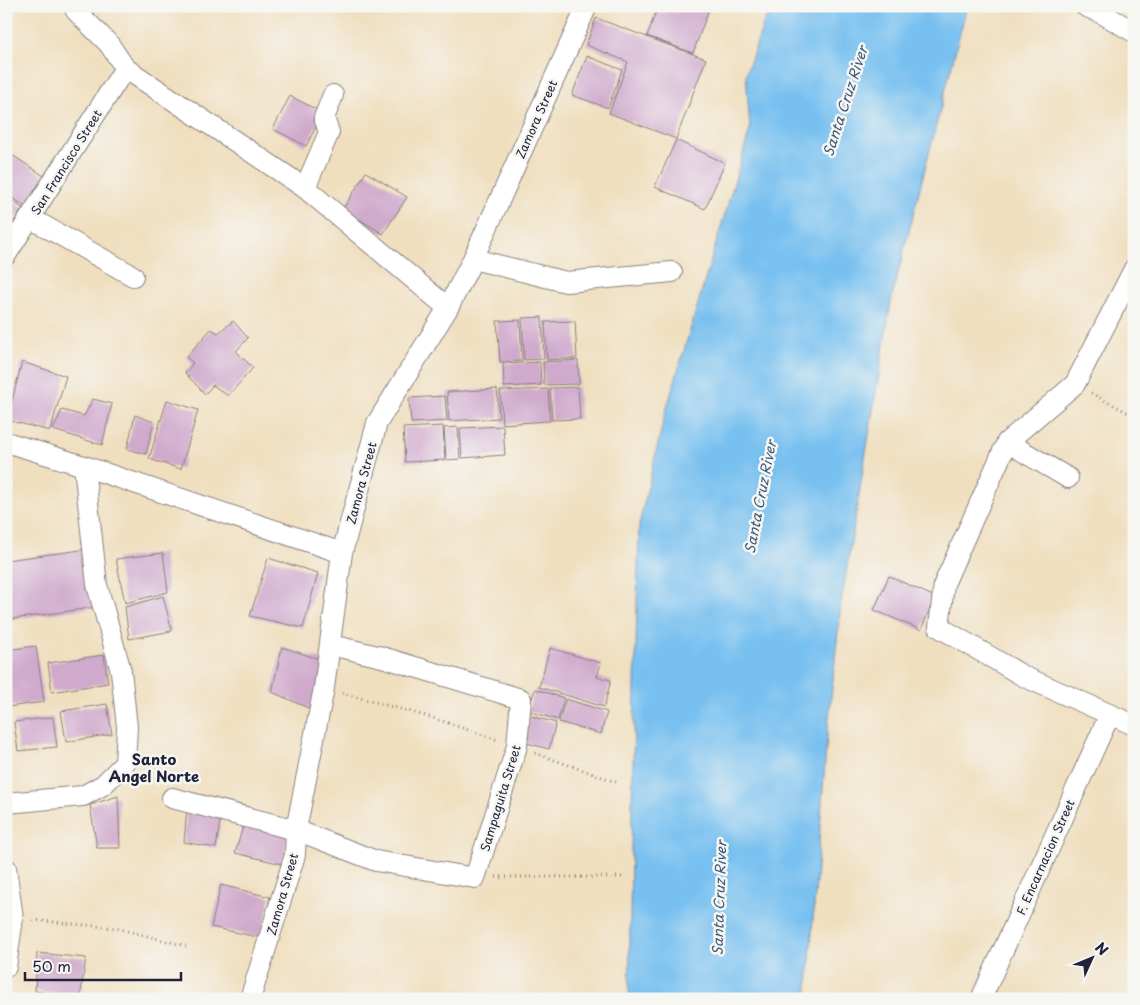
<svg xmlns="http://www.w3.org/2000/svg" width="1140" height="1005" viewBox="0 0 1140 1005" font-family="'Playpen Sans',sans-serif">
<rect width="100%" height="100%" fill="#f6f6f2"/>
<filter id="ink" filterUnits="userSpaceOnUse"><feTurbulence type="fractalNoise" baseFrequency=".02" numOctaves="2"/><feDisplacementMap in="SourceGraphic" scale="10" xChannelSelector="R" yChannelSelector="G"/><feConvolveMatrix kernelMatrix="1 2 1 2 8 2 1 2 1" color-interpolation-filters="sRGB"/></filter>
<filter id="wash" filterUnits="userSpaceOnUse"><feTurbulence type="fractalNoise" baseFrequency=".0096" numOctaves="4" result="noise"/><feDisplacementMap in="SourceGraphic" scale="20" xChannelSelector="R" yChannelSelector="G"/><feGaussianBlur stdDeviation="1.12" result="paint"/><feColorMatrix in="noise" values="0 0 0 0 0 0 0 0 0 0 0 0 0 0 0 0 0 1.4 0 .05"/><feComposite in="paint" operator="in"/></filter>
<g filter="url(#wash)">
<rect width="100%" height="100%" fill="#f0dfbf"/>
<!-- water -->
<path fill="#77c0f0" stroke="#4c7196" d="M770 6H967L892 296 841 603 827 736 807 999H629L631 849 639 525 665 414 750 130 746 74Z"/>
<g id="blocks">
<!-- building -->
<path fill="#d0aacd" d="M658 6H710L693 53 647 36Z
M596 18 706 59 676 139 609 113 628 62 586 45Z
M587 56 622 70 608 108 572 95Z
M290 96 323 113 306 146 273 129Z
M676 140 725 163 705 209 655 187Z
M6 151 44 176 25 206 6 194Z
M366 172 407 197 383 234 343 209Z
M6 197 23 208 6 233Z
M542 317 544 359 524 360 522 318Z
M520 320 522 361 500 362 497 321Z
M233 321 248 338 236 351 253 368 228 396 213 385 205 394 185 373 193 363 186 357 211 329 218 333Z
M575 321 577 358 547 360 545 322Z
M578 360 579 384 544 385 543 362Z
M22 362 66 376 50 431 7 420Z
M540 362 541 385 504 387 503 364Z
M578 387 580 419 552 420 550 388Z
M497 389 499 418 449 421 447 392Z
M548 389 550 421 502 424 500 391Z
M445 396 447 421 411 423 409 398Z
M93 399 112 404 102 445 53 430 62 410 84 416Z
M167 400 198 410 181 469 149 459Z
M135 415 154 422 146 454 127 449Z
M443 426 445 460 405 462 403 428Z
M503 426 505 455 462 458 460 428Z
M458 427 460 459 446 460 444 428Z
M89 549 97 607 6 620V560Z
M163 553 168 592 125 603 116 559Z
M268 558 318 573 303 628 250 616Z
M889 576 935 597 921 630 874 610Z
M163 596 172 631 129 639 125 607Z
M36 646 44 702 8 707 6 696V650Z
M282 647 325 661 315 711 272 692Z
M550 648 601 663 597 677 611 680 604 707 539 687Z
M104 655 108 683 52 692 48 663Z
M535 689 564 698 558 720 528 711Z
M566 699 607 712 601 734 559 722Z
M107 704 112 734 66 742 61 711Z
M531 716 556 723 549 749 523 742Z
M53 717 57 747 18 751 14 722Z
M118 796 120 848H97L90 805Z
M187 807 221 817 216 848 184 842Z
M245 820 289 832 282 864 235 853Z
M221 885 270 897 262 938 211 927Z
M37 953 86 958 80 998 35 991Z"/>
</g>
</g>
<g filter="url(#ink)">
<use href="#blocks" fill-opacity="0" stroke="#89807d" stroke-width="1"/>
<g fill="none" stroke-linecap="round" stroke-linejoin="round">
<defs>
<path id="minor" d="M74 6 76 11 109 44 125 68 305 188 448 308
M1085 6 1103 14 1134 32
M305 188 327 137 329 132 324 118 333 95
M30 218 133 276
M6 255 125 68
M473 259 566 282 672 272
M1134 269 1075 384 1007 442 944 584 939 627 1025 677 1134 725
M6 442 84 466 342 553
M1007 442 1068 478
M172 798 296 830 376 861 475 878 517 746 521 699 382 657 331 645
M6 803 83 796 103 785 125 763 127 727 121 671 97 585 84 466
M6 868 13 918 6 967
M250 999 295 855 296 830 324 688 342 553 377 423 448 308 473 259 587 6
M981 999 1109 716"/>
</defs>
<!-- minor casing -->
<use href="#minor" stroke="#89807d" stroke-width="22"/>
<!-- path -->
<path stroke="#89807d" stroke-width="3" stroke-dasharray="1 4" stroke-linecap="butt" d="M1091 393 1134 416
M342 693 433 718 498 740
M535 753 616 782
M496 877H624
M33 920 116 928 186 946"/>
<!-- minor -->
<use href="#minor" stroke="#fff" stroke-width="20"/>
</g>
</g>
<g text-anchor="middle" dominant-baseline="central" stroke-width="5" stroke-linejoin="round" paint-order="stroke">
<!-- street labels -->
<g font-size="12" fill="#22223b" stroke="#f6f6f2">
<text transform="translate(536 119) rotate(-66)">Zamora Street</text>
<text transform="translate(66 162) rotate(-58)">San Francisco Street</text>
<text transform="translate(361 483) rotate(-75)">Zamora Street</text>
<text transform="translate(500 798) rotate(-73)">Sampaguita Street</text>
<text transform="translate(1045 857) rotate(-66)">F. Encarnacion Street</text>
<text transform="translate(282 894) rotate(-74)">Zamora Street</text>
</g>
<!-- water labels -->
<g font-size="14" font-style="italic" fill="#40597a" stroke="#f6f6f2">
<text transform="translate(845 101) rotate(-72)">Santa Cruz River</text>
<text transform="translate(760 497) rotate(-79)">Santa Cruz River</text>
<text transform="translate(719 898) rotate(-88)">Santa Cruz River</text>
</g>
<!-- quarter labels -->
<g font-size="15" font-weight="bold" fill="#22223b" stroke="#f6f6f2">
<text x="154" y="758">Santo<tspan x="154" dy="17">Angel Norte</tspan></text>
</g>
</g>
<!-- margin -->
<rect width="1140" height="1005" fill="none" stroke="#f6f6f2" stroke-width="25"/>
<!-- north arrow -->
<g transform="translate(1092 958) rotate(46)" stroke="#f6f6f2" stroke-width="4" paint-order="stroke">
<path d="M0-4L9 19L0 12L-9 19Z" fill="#22223b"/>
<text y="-8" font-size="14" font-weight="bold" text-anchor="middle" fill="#22223b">N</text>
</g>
<!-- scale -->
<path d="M25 972v8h156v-8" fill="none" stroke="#22223b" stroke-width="2.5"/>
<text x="32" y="972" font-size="15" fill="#22223b" stroke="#f6f6f2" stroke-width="4" paint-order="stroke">50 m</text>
</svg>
